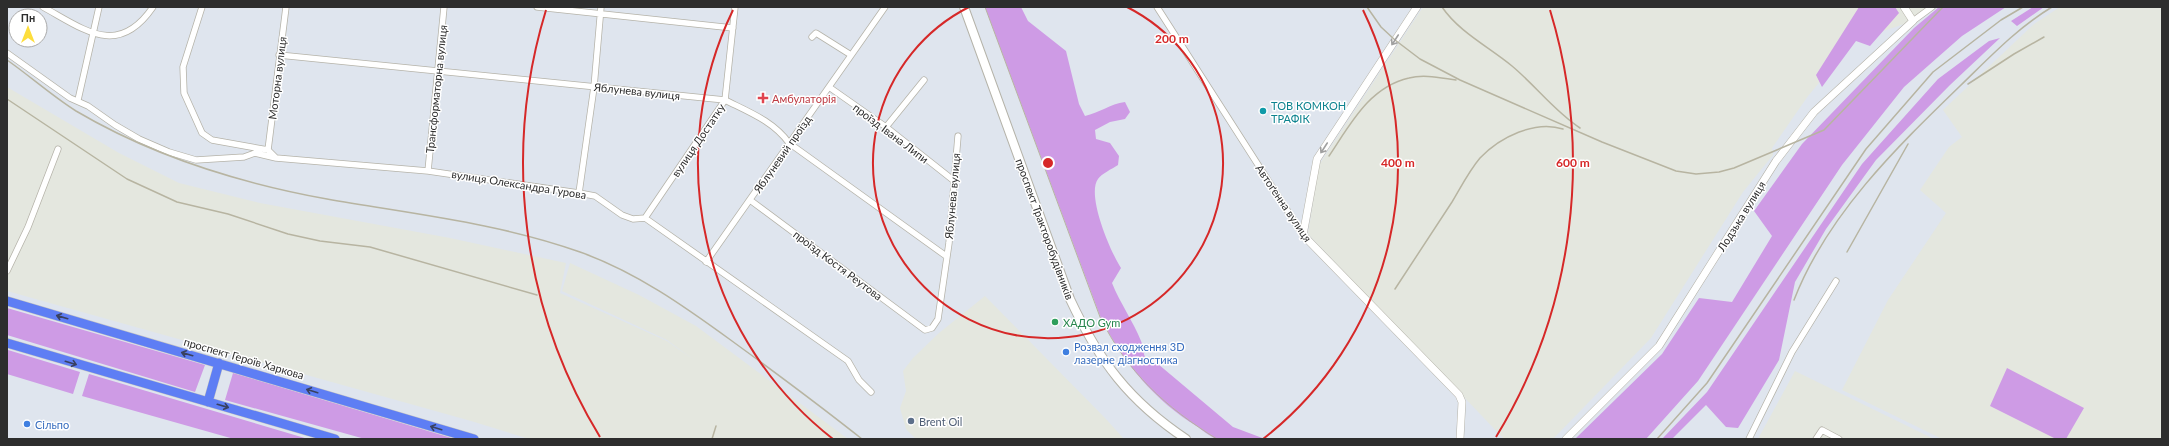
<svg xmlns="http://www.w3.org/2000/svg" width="2169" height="446" viewBox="0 0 2169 446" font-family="Lato,sans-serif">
<rect width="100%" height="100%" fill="#dfe5ee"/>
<!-- industrial -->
<path fill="#e4e7df" d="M1423 7H1926L1913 21 1854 41 1808 96 1772 148 1773 155 1743 192 1651 338 1553 439H1504L1308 234 1319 165Z
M2060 7H2162V439H1942L1842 390 1888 300 1946 213 1920 190 1949 147 1962 137 1943 110 2034 24Z
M7 87 119 153 179 183 260 203 450 238 566 263 560 293 667 341 694 360 667 340 562 291 570 263 639 295 696 326 848 439H529L471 421 7 291Z
M985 296 1106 419 1124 439H916L906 429 900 408 906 391 903 371 913 358 939 333Z
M1795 371 1934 439H1758Z"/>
<!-- green -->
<path fill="#ce9be5" d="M985 7H1021L1028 21 1066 51 1079 104 1085 116C1099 113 1110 104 1125 102L1130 112 1125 119 1110 122 1095 130 1096 139 1110 143 1119 156 1118 165C1112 169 1101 174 1098 179 1086 195 1111 253 1121 268L1112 283C1120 303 1133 321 1141 341 1145 351 1141 354 1150 363L1158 364 1233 427 1265 439C1254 439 1225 442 1216 439 1210 436 1203 431 1198 427 1155 401 1122 362 1100 316Z
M1859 7H1895L1899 13 1870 46 1856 41 1822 87 1816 75Z
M1939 7H2006L1962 36 1904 87 1842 165 1698 381 1646 439H1575L1662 354 1699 298 1732 302 1772 236 1754 211 1802 144 1914 28Z
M2033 7H2044L2017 26 2011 21Z
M2000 38 1950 85 1876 160 1826 229 1795 282 1779 360 1738 428 1726 427 1706 405 1672 439H1662L1707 392 1862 164 1938 79 1989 41Z
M7 308 205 365 195 392 7 335Z
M8 350 80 372 73 394 7 374Z
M2007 368 2084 408 2066 439H2056L1990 406Z
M233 373 455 439H365L225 400Z
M89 374 308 439H234L82 396Z"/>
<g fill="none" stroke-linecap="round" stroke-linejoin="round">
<defs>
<path id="minor" d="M43 7C85 30 118 58 153 7
M202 7 183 67 184 93 202 133 212 140 268 150 276 158 428 171 579 193 595 196 622 215 633 219 645 218 848 361 859 380 871 392
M537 7 733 28
M1157 7 1303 235
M1913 21 1932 7
M812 37 816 33 851 55
M7 53 70 98 88 106 115 125 139 139 169 152 196 160 244 157 255 153 276 158
M279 55 725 100C749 112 773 121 789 143L946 256
M829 87 886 127 953 180
M78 100 99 7
M886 127 924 80
M268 150 286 7
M428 171 444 7
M579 193 594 87 601 7
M750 200 925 330 932 328 938 319 949 243 958 136
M645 218 725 100 735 7
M706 262 885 7
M7 271 28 227 58 149
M1749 439 1792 352 1836 281
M1816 439 1822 430 1839 439"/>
<path id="tertiary" d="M1417 7 1317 159 1303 235 1459 395 1462 402 1460 439
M1566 439 1659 346 1776 161 1814 112 1913 21 1904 7"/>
<path id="secondary" d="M964 7 1070 299C1099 361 1129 401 1186 439"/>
<path id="primary" d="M7 301 474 439
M7 343 335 439
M208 402 219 363"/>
</defs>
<!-- minor casing -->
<use href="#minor" stroke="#b5b3a9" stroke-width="7"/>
<!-- tertiary casing -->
<use href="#tertiary" stroke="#b5b3a9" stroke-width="8"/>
<!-- secondary casing -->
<use href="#secondary" stroke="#b5b3a9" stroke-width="10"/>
<!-- primary casing -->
<use href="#primary" stroke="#c4c4c4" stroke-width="10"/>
<!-- minor -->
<use href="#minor" stroke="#fff" stroke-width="5.5"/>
<!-- tertiary -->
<use href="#tertiary" stroke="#fff" stroke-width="7"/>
<!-- secondary -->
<use href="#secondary" stroke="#fff" stroke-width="8"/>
<!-- primary -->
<use href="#primary" stroke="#5e7ef4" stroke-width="9"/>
<!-- tram -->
<path stroke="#b7b4a1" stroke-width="1" d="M985 7 1100 317C1127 372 1165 407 1217 439"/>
<!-- rail -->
<path stroke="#b7b4a1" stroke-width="1.5" d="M1367 7 1381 27 1395 40 1420 59 1460 80 1602 142 1676 171 1696 174 1719 172 1734 168 1824 130 1943 7
M1442 7C1459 32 1489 47 1512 66 1536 86 1554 111 1580 128
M7 60C30 76 52 96 76 111 154 157 239 183 327 199 412 214 499 223 580 252 636 272 684 306 732 341 776 373 819 405 862 439
M1968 84 2014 54 2044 37
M7 99 127 179 177 202 228 214 288 234 320 241 370 247 537 295
M1329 156C1350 125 1369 87 1409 78 1424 74 1441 78 1456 80
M1847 252 1908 144
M1395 289C1414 260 1433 231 1452 202 1461 187 1469 171 1480 158 1500 137 1535 120 1563 129
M1794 300C1827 215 1896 148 1960 86 1989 58 2017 28 2052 7
M712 439 716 426
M1657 439 1707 383 1866 149 1933 72 2001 20 2023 7"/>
</g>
<!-- one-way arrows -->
<defs><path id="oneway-shaft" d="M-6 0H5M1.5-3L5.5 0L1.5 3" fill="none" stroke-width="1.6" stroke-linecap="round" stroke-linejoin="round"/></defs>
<g stroke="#a0a0a0">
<use href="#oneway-shaft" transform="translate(1395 40) rotate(123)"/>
<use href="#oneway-shaft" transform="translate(1324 148) rotate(123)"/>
</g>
<g stroke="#39415f">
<use href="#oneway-shaft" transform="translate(62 317) rotate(-164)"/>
<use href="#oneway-shaft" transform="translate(187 354) rotate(-164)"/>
<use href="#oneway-shaft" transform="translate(71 363) rotate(17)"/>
<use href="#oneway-shaft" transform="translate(312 391) rotate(-163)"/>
<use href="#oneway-shaft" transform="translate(223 406) rotate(16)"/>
<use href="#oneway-shaft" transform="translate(436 428) rotate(-163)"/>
</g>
<!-- distance rings -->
<g fill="none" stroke="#d62828" stroke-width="2">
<path d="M1127 7A175 175 0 1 1 969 7"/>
<path d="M833 439A350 350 0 0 1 733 10M1363 10A350 350 0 0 1 1263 439"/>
<path d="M600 437A525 525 0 0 1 546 10M1550 10A525 525 0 0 1 1496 437"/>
</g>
<!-- markers -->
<path fill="#e0444e" stroke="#fff" stroke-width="1.5" d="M761 92h4v4h4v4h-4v4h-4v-4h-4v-4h4z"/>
<circle fill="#0f9aa8" stroke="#fff" stroke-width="1.5" cx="1263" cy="111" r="4"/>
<circle fill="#2e9e5b" stroke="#fff" stroke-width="1.5" cx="1055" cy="322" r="4"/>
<g fill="#3f7fe0" stroke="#fff" stroke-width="1.5">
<circle cx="1066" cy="352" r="4"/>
<circle cx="27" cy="424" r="4"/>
</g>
<circle fill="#5c6f8a" stroke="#fff" stroke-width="1.5" cx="911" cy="421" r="4"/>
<g text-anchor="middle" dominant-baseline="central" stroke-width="3" stroke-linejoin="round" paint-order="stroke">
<!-- street labels -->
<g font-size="11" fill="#2d2d2d" stroke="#fff">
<text transform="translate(277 78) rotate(-83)">Моторна вулиця</text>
<text transform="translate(436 89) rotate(-84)">Трансформаторна вулиця</text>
<text transform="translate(637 91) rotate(6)">Яблунева вулиця</text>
<text transform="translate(891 133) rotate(37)">проїзд Івана Липи</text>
<text transform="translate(698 140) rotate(-56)">вулиця Достатку</text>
<text transform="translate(782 154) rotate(-55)">Яблуневий проїзд</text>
<text transform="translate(519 184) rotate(9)">вулиця Олександра Гурова</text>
<text transform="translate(952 196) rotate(-85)">Яблунева вулиця</text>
<text transform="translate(1284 203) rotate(56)">Автоґенна вулиця</text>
<text transform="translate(1741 216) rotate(-58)">Лодзька вулиця</text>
<text transform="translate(1045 229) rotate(70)">проспект Тракторобудівників</text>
<text transform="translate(838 265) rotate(37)">проїзд Костя Реутова</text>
<text transform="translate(244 358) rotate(16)">проспект Героїв Харкова</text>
</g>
<!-- health labels -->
<g font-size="11" fill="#be3a42" stroke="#fff" text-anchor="start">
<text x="772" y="98">Амбулаторія</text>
</g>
<!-- culture labels -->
<g font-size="11" fill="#0d838f" stroke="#fff" text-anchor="start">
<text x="1271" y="105">ТОВ КОМКОН<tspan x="1271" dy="13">ТРАФІК</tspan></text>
</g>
<!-- leisure labels -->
<g font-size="11" fill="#27864d" stroke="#fff" text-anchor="start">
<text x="1063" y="322">ХАДО Gym</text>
</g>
<!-- shop labels -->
<g font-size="11" fill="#366cbe" stroke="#fff" text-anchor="start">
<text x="1074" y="346">Розвал сходження 3D<tspan x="1074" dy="13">лазерне діагностика</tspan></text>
<text x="35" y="424">Сільпо</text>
</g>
<!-- service labels -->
<g font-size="11" fill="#4e5e75" stroke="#fff" text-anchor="start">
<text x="919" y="421">Brent Oil</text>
</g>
</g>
<circle cx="1048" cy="163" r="6" fill="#d62828" stroke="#fff" stroke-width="2"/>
<g font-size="12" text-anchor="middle" font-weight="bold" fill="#d62828" stroke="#fff" stroke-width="3" stroke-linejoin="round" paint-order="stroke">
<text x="1172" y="43">200 m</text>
<text x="1398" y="167">400 m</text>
<text x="1573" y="167">600 m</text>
</g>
<!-- border -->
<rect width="2169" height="446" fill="none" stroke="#2d2d2d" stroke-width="16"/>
<!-- north arrow -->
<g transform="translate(28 28)"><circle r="19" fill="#ffffff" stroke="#ababab"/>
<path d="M0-3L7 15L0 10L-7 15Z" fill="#fdde3d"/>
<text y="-6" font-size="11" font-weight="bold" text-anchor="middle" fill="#2d2d2d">Пн</text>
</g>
</svg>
